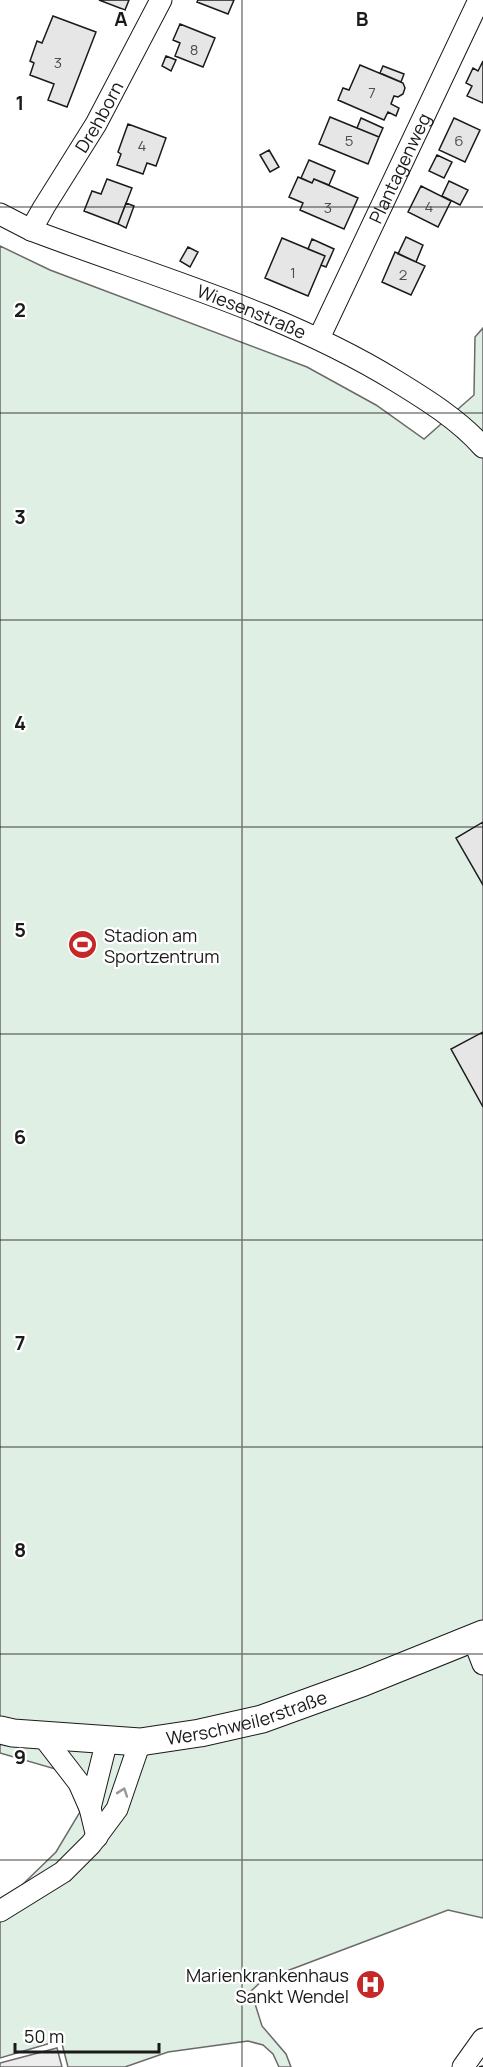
<svg xmlns="http://www.w3.org/2000/svg" width="483" height="2067" viewBox="0 0 483 2067" font-family="Manrope,sans-serif">
<rect width="100%" height="100%" fill="#fff"/>
<!-- green -->
<path fill="#e0efe3" stroke="#6a6a6a" stroke-width="1.5" d="M0 246 50 270 307 367 376 405 424 439 474 395 475 337 483 328V1918L448 1910 263 1980 251 1991 262 2026 286 2054 291 2067H279L273 2054 263 2045 248 2041 168 2052 125 2067H68L61 2040 0 2058V1899L21 1886 56 1852 80 1812 66 1772 0 1753Z"/>
<!-- parking -->
<path fill="#ededed" stroke="#6a6a6a" stroke-width="1.5" d="M57 2048 62 2067H0V2063Z"/>
<!-- building -->
<path fill="#e6e6e6" stroke="#1a1a1a" stroke-width="1.5" d="M99 0H129L125 10Z
M198 0H234L228 14 197 2Z
M53 16 96 32 67 107 48 100 54 84 30 75 34 63 30 61 37 41 42 43Z
M180 24 215 38 203 67 175 56 180 43 173 40Z
M166 56 176 60 171 71 162 66Z
M483 61V103L467 96 472 86 466 83 473 68 478 71Z
M360 65 403 83 405 88 403 94 398 97 394 96 391 104 399 108 396 116 388 112 384 120 338 100 343 88 349 90Z
M383 66 404 74 401 82 380 73Z
M330 117 379 137 368 164 319 144Z
M361 118 383 128 379 137 357 128Z
M454 118 480 130 465 162 439 150Z
M128 124 166 138 156 166 147 163 143 174 117 165 121 154 118 152Z
M269 150 279 167 270 172 260 155Z
M437 155 452 162 444 178 429 171Z
M309 160 335 171 329 185 314 179 312 183 301 178Z
M298 177 312 183 314 179 358 198 344 229 300 210 303 203 289 197Z
M107 179 132 188 118 224 84 211 92 191 101 194Z
M449 181 468 190 460 205 442 196Z
M421 186 451 201 438 227 408 212Z
M126 203 134 206 126 228 118 224Z
M406 237 423 245 416 262 398 254Z
M282 238 325 256 308 296 265 278Z
M312 239 334 249 326 267 321 265 325 256 308 249Z
M188 247 198 252 190 267 180 261Z
M395 252 425 266 411 295 382 282Z
M483 822V885L456 838Z
M483 1032V1107L451 1049Z"/>
<g fill="none" stroke-linecap="round" stroke-linejoin="round">
<defs>
<g id="minor">
<path id="s1" d="M0 214 31 230C155 277 284 312 396 381 427 400 459 420 483 447"/>
<path id="s2" d="M31 230 44 207 96 124 161 0"/>
<path id="s3" d="M319 338 479 0"/>
<path d="M473 1638 483 1664"/>
<path d="M42 1735 79 1783 90 1808 97 1837"/>
<path d="M90 1808 107 1740"/>
<path d="M0 1911 63 1872 91 1844 117 1809 140 1742"/>
<path d="M463 2067 483 2039"/>
</g>
<g id="major">
<path id="s4" d="M0 1730 13 1733 140 1742 200 1733 262 1719 364 1682 483 1634"/>
</g>
</defs>
<!-- minor casing -->
<use href="#minor" stroke="#1a1a1a" stroke-width="23"/>
<!-- major casing -->
<use href="#major" stroke="#1a1a1a" stroke-width="29"/>
<!-- minor -->
<use href="#minor" stroke="#fff" stroke-width="21"/>
<!-- major -->
<use href="#major" stroke="#fff" stroke-width="27"/>
<!-- fence -->
<path stroke="#1a1a1a" stroke-width="1.5" stroke-dasharray="8 3" stroke-linecap="butt" d="M479 2067 483 2066"/>
</g>
<!-- one-way arrows -->
<defs><path id="oneway-chevron" d="M-2-3.5L2.5 0L-2 3.5" fill="none" stroke-width="1.6" stroke-linecap="round" stroke-linejoin="round" transform="scale(1.5)"/></defs>
<use stroke="#989898" href="#oneway-chevron" transform="translate(123 1792) rotate(-71)"/>
<!-- grid -->
<path fill="none" stroke="#1a1a1a" stroke-width="1.5" stroke-opacity="0.55" d="M242 0V2067M0 207H483M0 413H483M0 620H483M0 827H483M0 1034H483M0 1240H483M0 1447H483M0 1654H483M0 1860H483"/>
<!-- icons -->
<defs>
<symbol id="stadium-disc" viewBox="-11 -11 22 22"><circle r="9.5" fill="#c62828" stroke="#fff"/><path d="M0-5a6.5 5 0 1 0 0 10a6.5 5 0 1 0 0-10ZM-3.5-1.8h7v3.6h-7Z" fill="#fff"/></symbol>
<symbol id="hospital-disc" viewBox="-11 -11 22 22"><circle r="9.5" fill="#c62828" stroke="#fff"/><path d="M-5-5h3v3.5h4V-5h3V5h-3V1.5h-4V5h-3Z" fill="#fff"/></symbol>
</defs>
<g fill-rule="evenodd">
<use href="#stadium-disc" x="66" y="928" width="33" height="33"/>
<use href="#hospital-disc" x="354" y="1968" width="33" height="33"/>
</g>
<g text-anchor="middle" dominant-baseline="central" stroke-width="4.5" stroke-linejoin="round" paint-order="stroke">
<!-- number labels -->
<g font-size="15" fill="#4d4d4d">
<text x="194" y="49">8</text>
<text x="58" y="62">3</text>
<text x="372" y="92">7</text>
<text x="349" y="140">5</text>
<text x="459" y="140">6</text>
<text x="142" y="145">4</text>
<text x="429" y="206">4</text>
<text x="328" y="207">3</text>
<text x="293" y="272">1</text>
<text x="403" y="274">2</text>
</g>
<!-- street labels -->
<g font-size="18" fill="#1a1a1a" stroke="#fff">
<text stroke="none"><textPath href="#s2" startOffset="132">Drehborn</textPath></text>
<text stroke="none"><textPath href="#s3" startOffset="188">Plantagenweg</textPath></text>
<text stroke="none"><textPath href="#s1" startOffset="270">Wiesenstraße</textPath></text>
<text stroke="none"><textPath href="#s4" startOffset="250">Werschweilerstraße</textPath></text>
</g>
<!-- poi labels -->
<g font-size="18" fill="#1a1a1a" stroke="#fff" text-anchor="start">
<text x="104" y="935">Stadion am<tspan x="104" dy="21">Sportzentrum</tspan></text>
<text x="349" y="1975" text-anchor="end">Marienkrankenhaus<tspan x="349" dy="21">Sankt Wendel</tspan></text>
</g>
</g>
<g font-size="20" text-anchor="middle" font-weight="bold" fill="#1a1a1a" stroke="#fff" stroke-width="4.5" stroke-linejoin="round" paint-order="stroke">
<text x="121" y="26">A</text>
<text x="362" y="26">B</text>
<text x="20" y="110">1</text>
<text x="20" y="317">2</text>
<text x="20" y="524">3</text>
<text x="20" y="730">4</text>
<text x="20" y="937">5</text>
<text x="20" y="1144">6</text>
<text x="20" y="1350">7</text>
<text x="20" y="1557">8</text>
<text x="20" y="1764">9</text>
</g>
<!-- scale -->
<path d="M15 2043v9h144v-9" fill="none" stroke="#1a1a1a" stroke-width="3"/>
<text x="24" y="2043" font-size="18" fill="#1a1a1a" stroke="#ffffff" stroke-width="4.5" paint-order="stroke">50 m</text>
</svg>
